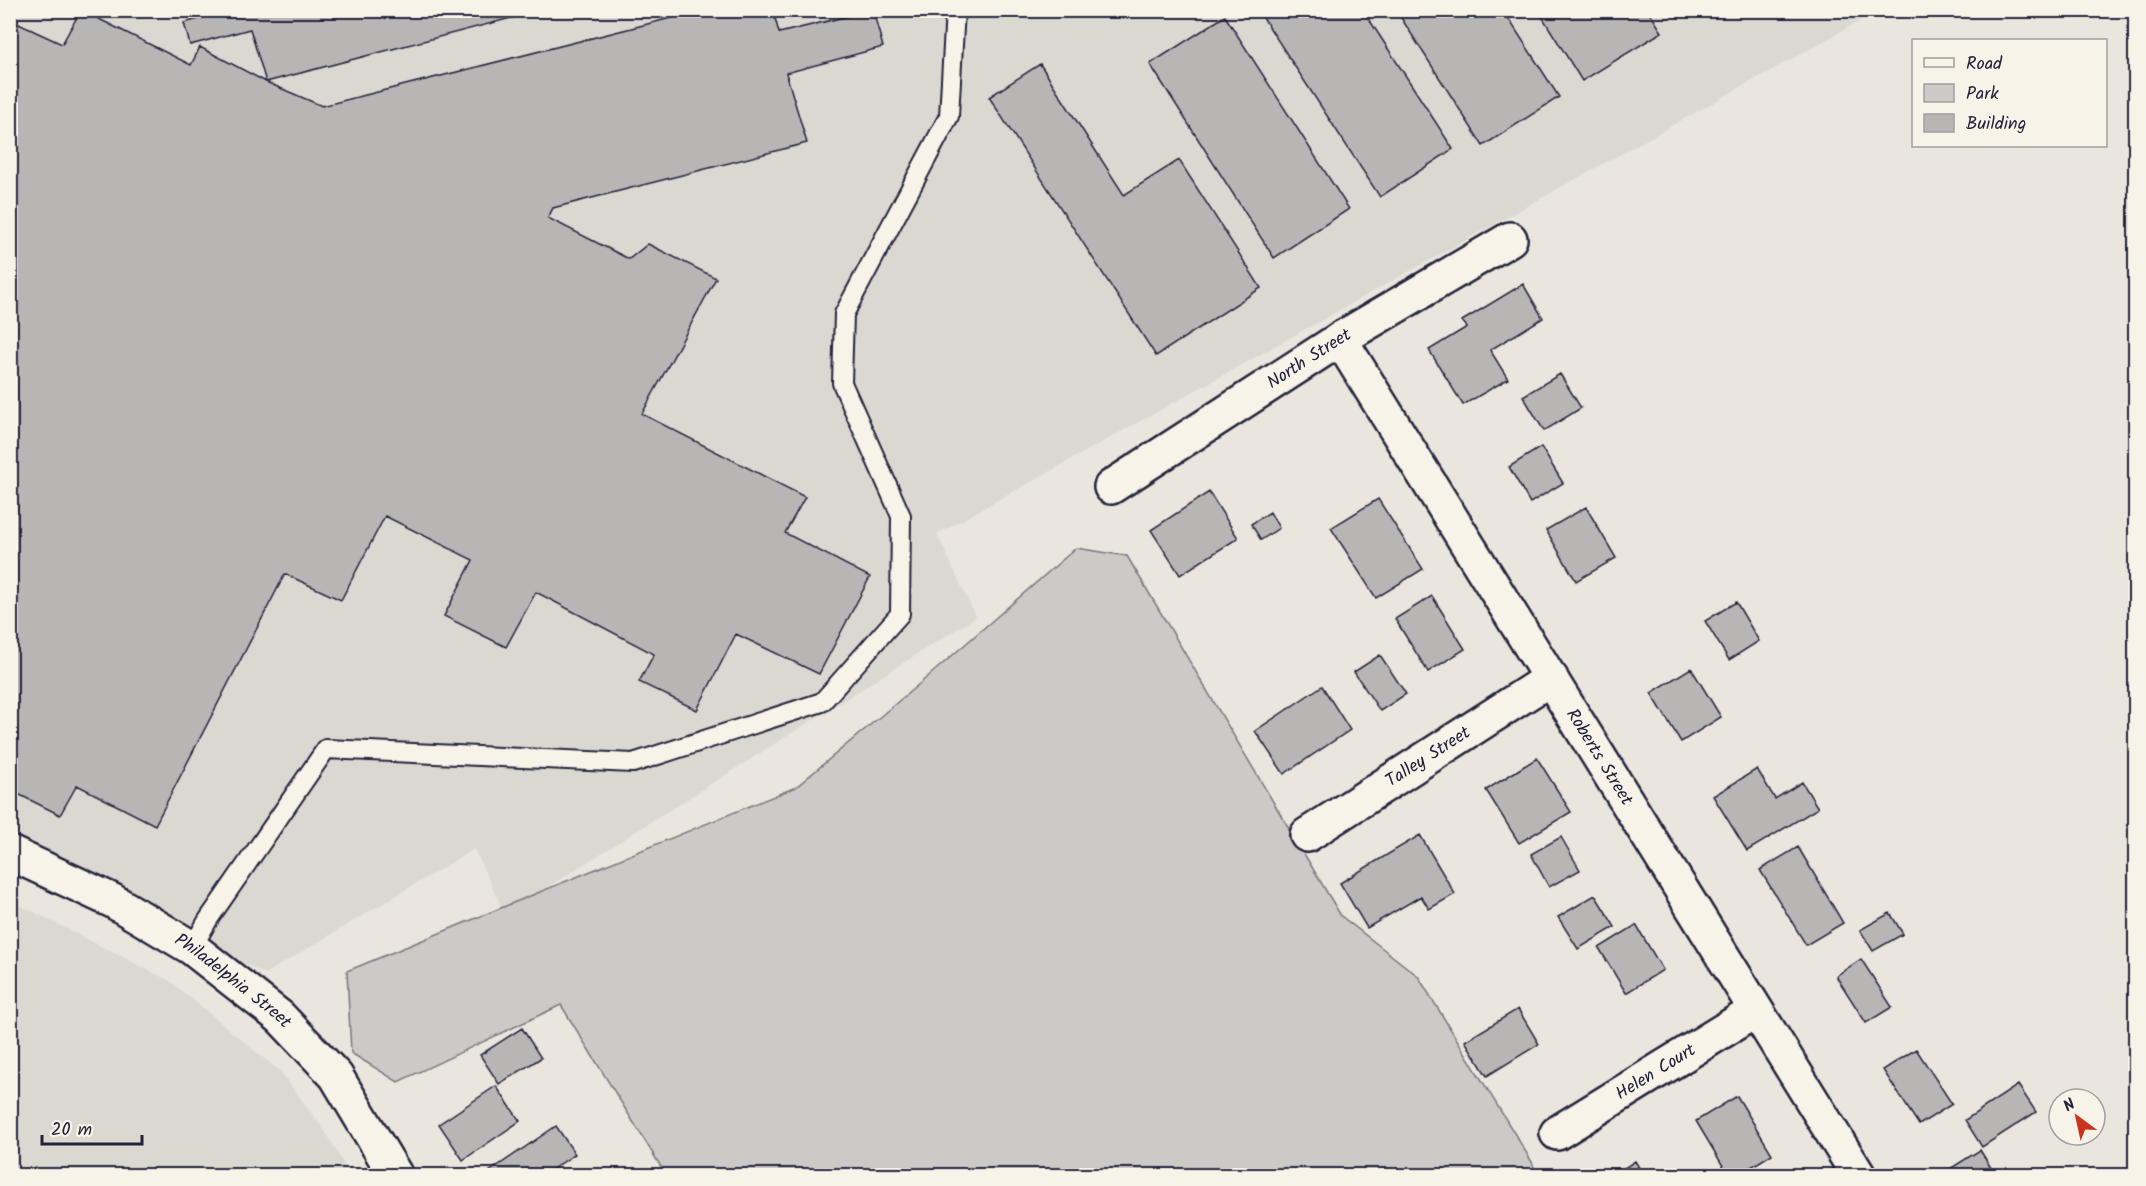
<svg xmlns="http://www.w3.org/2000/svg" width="2146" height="1186" viewBox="0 0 2146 1186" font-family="Kalam,sans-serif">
<rect width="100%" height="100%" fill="#eae6de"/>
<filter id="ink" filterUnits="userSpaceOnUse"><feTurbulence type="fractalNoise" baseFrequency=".0167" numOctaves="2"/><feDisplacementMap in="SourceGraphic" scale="12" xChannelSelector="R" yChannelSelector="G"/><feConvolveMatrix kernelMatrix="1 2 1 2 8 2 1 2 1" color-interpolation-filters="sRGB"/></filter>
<g filter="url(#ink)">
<!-- built -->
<path fill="#dbd8d2" d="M10 11H1878L937 534 976 617 505 914 474 849 265 974 11 839Z
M10 900 170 981 281 1072 326 1133 350 1175H11Z"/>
<!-- green -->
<path fill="#cdc9c6" stroke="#787680" stroke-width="1.5" d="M1076 548 1127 556 1341 916 1418 976 1532 1162 1537 1175H666L561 1005 398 1082 351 1053 347 971 796 787 931 674Z"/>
<!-- building -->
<path fill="#b8b6b5" stroke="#22223b" stroke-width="1.5" d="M81 10 191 65 200 47 266 82 322 106 703 10H773L779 33 873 10 883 47 786 73 807 143 553 208 548 218 629 259 648 244 716 278 642 414 805 497 785 533 870 577 819 674 736 634 697 710 639 682 654 654 536 592 506 647 444 616 473 560 385 516 341 600 285 574 155 825 77 785 60 815 10 790V20L62 44Z
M232 10H542L266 82 250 29 190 45 184 23Z
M1258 10H1363L1453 149 1380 197Z
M1396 10H1503L1559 97 1483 146Z
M1538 10H1648L1662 32 1582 81Z
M1225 16 1349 209 1274 258 1150 64Z
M1040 64 1124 195 1179 160 1261 288 1156 356 989 97Z
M1523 284 1543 318 1490 350 1508 379 1463 405 1429 350 1467 327 1462 321Z
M1560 374 1581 408 1544 431 1523 396Z
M1541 447 1563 483 1530 503 1509 467Z
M1209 492 1238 538 1180 575 1151 530Z
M1378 499 1423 569 1376 598 1331 528Z
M1586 507 1616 558 1576 581 1546 530Z
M1270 512 1279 528 1261 540 1251 524Z
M1432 596 1465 649 1428 672 1395 619Z
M1736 602 1759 641 1729 660 1705 621Z
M1380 655 1406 694 1380 711 1354 672Z
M1691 668 1721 717 1681 742 1651 693Z
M1322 686 1350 730 1284 774 1255 731Z
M1537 758 1571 812 1519 843 1486 790Z
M1757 769 1775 799 1802 782 1818 808 1747 851 1713 796Z
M1420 835 1455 894 1429 909 1421 896 1367 928 1340 883Z
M1561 837 1580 870 1549 887 1531 854Z
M1798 847 1843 923 1806 945 1760 870Z
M1595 895 1615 927 1578 949 1558 917Z
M1890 913 1903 934 1873 951 1860 930Z
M1636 925 1663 970 1626 993 1599 948Z
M1861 959 1892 1007 1866 1023 1836 976Z
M1518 1009 1539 1044 1487 1076 1465 1041Z
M522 1028 541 1058 499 1084 480 1055Z
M1916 1049 1952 1104 1919 1125 1883 1070Z
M2018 1085 2036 1112 1982 1147 1965 1120Z
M496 1086 520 1121 463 1160 439 1124Z
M1737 1096 1772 1154 1737 1176H1729L1696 1121Z
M556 1126 575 1154 542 1176H483Z
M1980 1150 1996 1176H1947L1945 1172Z
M1635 1161 1644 1176H1612Z"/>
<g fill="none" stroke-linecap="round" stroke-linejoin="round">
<defs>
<path id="service" d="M192 948 208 920 326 749 633 763 822 702 900 614 901 516 842 383 844 314 949 116 955 10"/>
<g id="minor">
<path id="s1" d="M1340 339 1859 1176"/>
<path id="s2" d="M1111 487 1340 339 1510 239"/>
<path id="s3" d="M1307 835 1551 678"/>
<path id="s4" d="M10 853 113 901 192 948 280 1017 336 1076 396 1176"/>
<path id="s5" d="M1557 1133 1755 1011"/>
</g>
</defs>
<!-- service casing -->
<use href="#service" stroke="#22223b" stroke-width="22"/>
<!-- minor casing -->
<use href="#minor" stroke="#22223b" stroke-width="38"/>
<!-- service -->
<use href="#service" stroke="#f7f3e8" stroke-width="18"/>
<!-- minor -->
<use href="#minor" stroke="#f7f3e8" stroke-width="33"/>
</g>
</g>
<g text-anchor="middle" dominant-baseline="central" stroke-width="6" stroke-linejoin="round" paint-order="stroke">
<!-- street labels -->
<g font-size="18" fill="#22223b" stroke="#f7f3e8">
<text stroke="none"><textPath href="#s2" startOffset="236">North Street</textPath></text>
<text stroke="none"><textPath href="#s3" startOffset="144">Talley Street</textPath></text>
<text stroke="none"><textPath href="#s1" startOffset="492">Roberts Street</textPath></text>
<text stroke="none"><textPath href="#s4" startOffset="258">Philadelphia Street</textPath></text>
<text stroke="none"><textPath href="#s5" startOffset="116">Helen Court</textPath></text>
</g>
</g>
<!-- margin -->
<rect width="2146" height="1186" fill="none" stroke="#f7f3e8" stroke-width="36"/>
<rect x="18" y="18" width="2110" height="1150" fill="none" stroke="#22223b" stroke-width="2" filter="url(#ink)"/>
<!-- legend -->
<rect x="1912" y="39" width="195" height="108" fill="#f7f3e8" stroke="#a29fa3" stroke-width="1.5"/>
<rect x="1924" y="58" width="30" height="9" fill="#f7f3e8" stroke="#a29fa3" stroke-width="1.5"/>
<text x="1966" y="69" font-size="18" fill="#22223b">Road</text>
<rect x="1924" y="84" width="30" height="18" fill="#cdc9c6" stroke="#a29fa3" stroke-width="1.5"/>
<text x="1966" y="99" font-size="18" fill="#22223b">Park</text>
<rect x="1924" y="114" width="30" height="18" fill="#b8b6b5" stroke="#a29fa3" stroke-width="1.5"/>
<text x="1966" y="129" font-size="18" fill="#22223b">Building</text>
<!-- north arrow -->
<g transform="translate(2077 1117) rotate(327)"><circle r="28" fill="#f7f3e8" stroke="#a29fa3" stroke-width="1.5"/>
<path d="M0-4.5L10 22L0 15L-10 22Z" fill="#c8321e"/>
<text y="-9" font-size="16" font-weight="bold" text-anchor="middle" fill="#22223b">N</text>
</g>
<!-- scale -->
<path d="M42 1135v9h100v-9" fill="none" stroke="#22223b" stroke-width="3"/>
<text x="51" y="1135" font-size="18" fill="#22223b" stroke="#f7f3e8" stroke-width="4.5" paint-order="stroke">20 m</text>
</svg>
